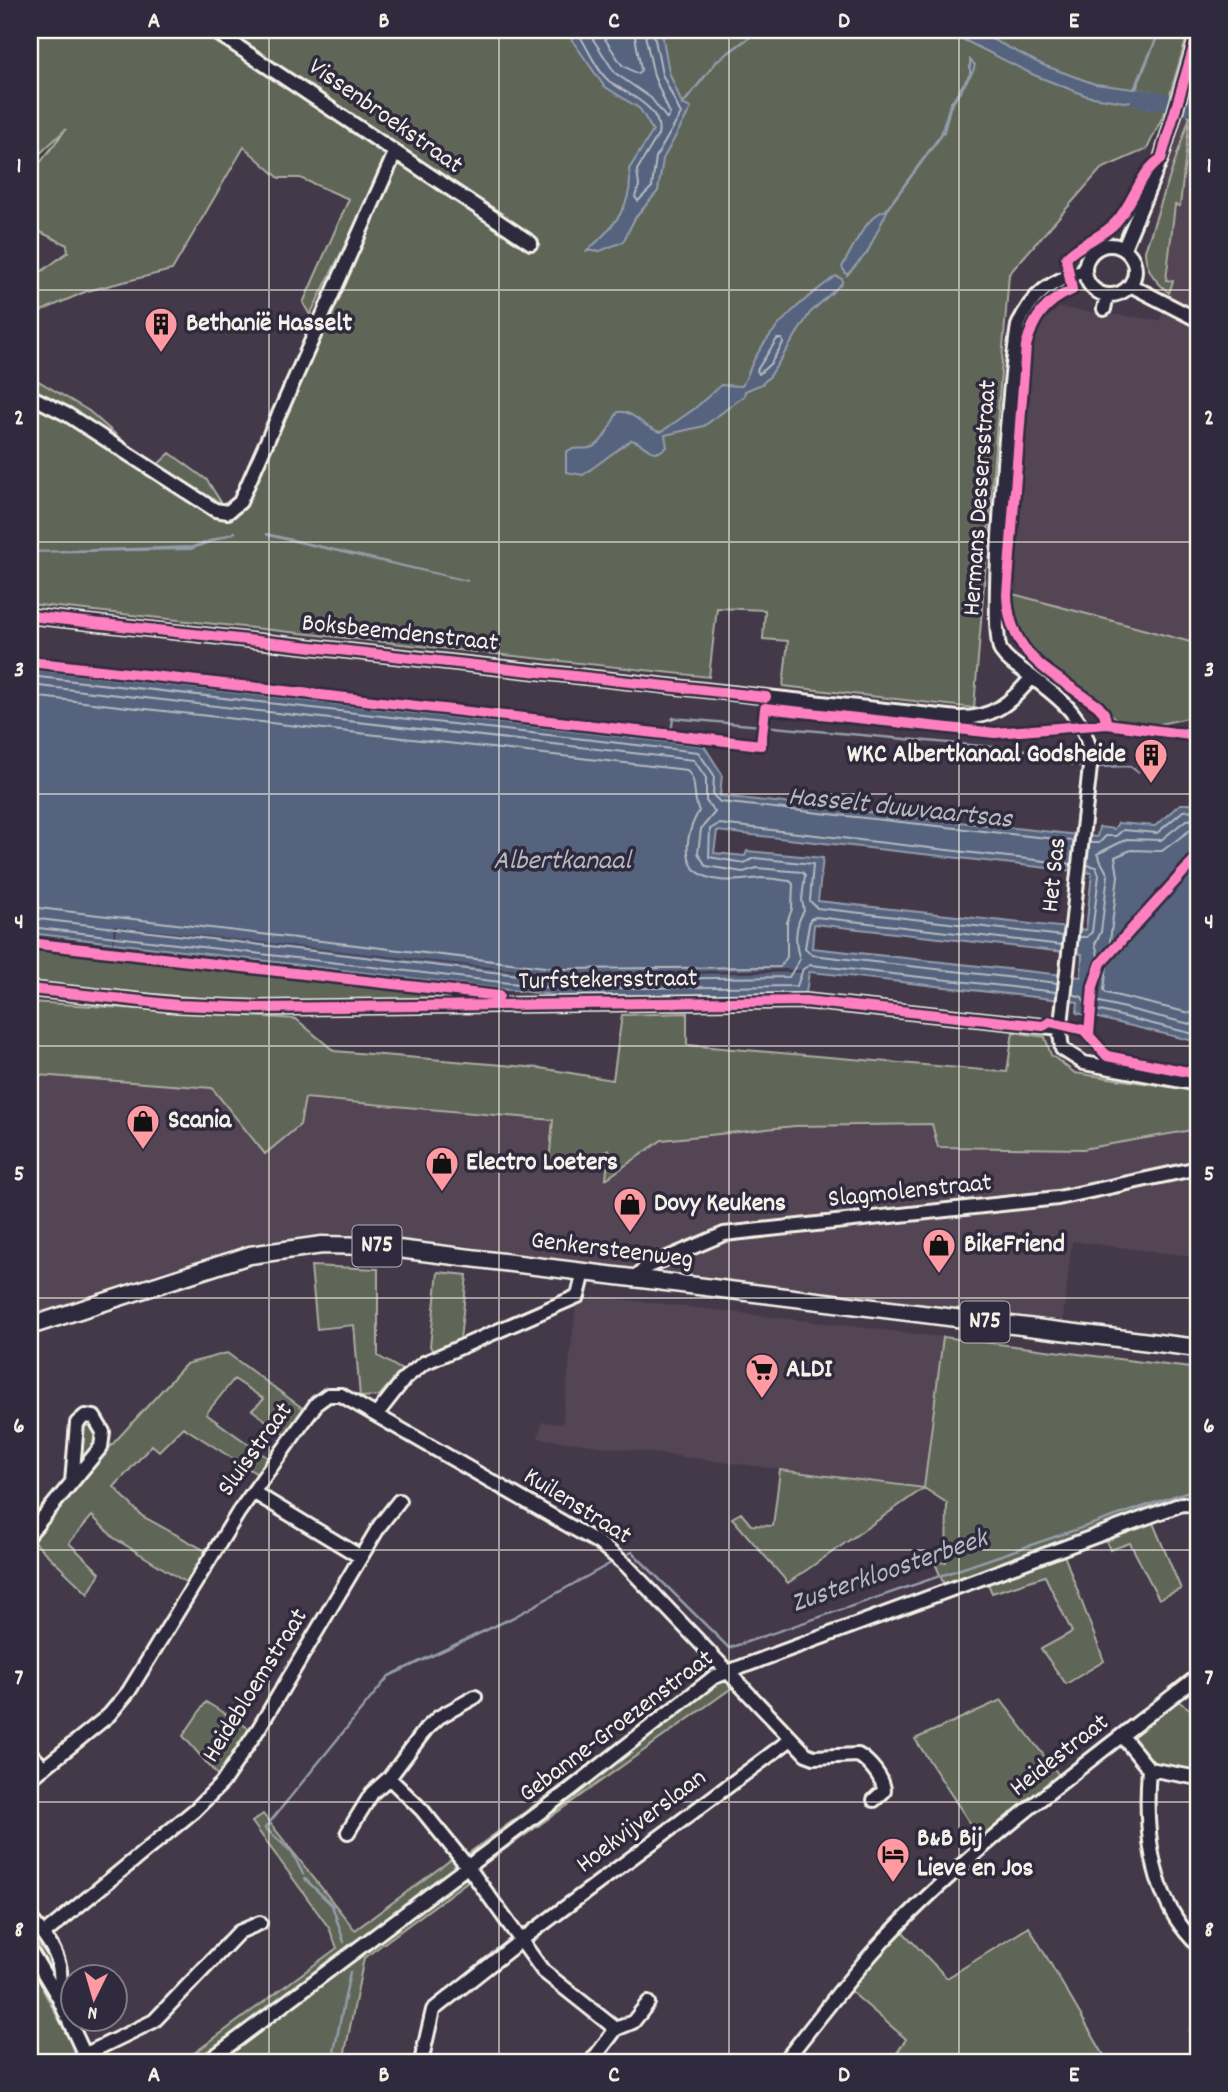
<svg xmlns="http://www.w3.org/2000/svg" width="1228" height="2092" viewBox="0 0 1228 2092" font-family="Dekko,sans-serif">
<rect width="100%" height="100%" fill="#443949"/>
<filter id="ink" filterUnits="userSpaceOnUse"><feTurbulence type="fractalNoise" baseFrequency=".0143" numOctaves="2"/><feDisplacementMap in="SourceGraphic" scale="14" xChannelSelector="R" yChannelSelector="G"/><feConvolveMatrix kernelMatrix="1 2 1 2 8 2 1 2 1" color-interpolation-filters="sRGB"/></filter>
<g filter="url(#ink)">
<!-- built -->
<path fill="#534452" d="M1183 112 1198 114V644L1013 594 1030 347 1045 319 1059 308 1160 320 1169 292 1147 261 1146 244Z
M37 1075 212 1088 265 1154 304 1098 554 1120 609 1148 607 1178 662 1140 795 1126 933 1124 938 1147 1082 1149 1198 1129V1257L1072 1241 1063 1320 777 1287 450 1244 328 1233 266 1242 167 1270 30 1317V1080Z
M595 1296 943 1337 924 1488 538 1438 542 1422 562 1424 576 1305Z"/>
<!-- green -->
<path fill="#5f6659" stroke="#aaaca0" stroke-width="2" d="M30 30H194L297 89 389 157 310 315 303 303 349 199 300 178H279L244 147 172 270 87 291 30 316V280L68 252 67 245 30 227V176L66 129 30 163Z
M220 30H1189L1164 114 1147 149 1101 169 1009 274 974 708 783 686 788 641 763 639 765 610 717 608 709 677 30 604V376L89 411 154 468 170 453 207 480 229 515 282 388 393 154Z
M1198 111V117L1190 116 1180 206 1175 205 1166 280 1173 281 1169 293C1155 281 1145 269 1145 251L1190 116 1183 112Z
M1013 594 1198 644V716L1150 726 1117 719 1024 643 1015 624Z
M30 947 490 1000H222L30 983Z
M30 1002 296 1019 334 1051 540 1068 613 1080 622 1015 687 1013V1045L1007 1072 1013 1032 1045 1037 1051 1055 1075 1073 1198 1091V1129L1083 1149 938 1147 932 1124 795 1126 662 1140 606 1179 609 1149 581 1168 549 1163 553 1120 305 1098 300 1125 265 1154 212 1088 37 1075 30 1080Z
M311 1266 378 1269V1356L402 1370 379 1396 360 1397 354 1325 317 1329Z
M438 1272 467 1275 460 1340 433 1352 430 1346Z
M943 1337 1198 1369V1518L1188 1508 1153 1523 1181 1589 1159 1599 1130 1543 1110 1550 1101 1528 945 1587 935 1563 946 1562 947 1503 924 1488 788 1583 732 1518 741 1513 751 1525 773 1526 780 1470 924 1488Z
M227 1353 305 1410 285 1435 252 1410 264 1399 234 1379 206 1414 268 1458 257 1474 183 1427 159 1451 152 1445 114 1487 142 1516 208 1552 187 1583 114 1538 92 1516 69 1543 100 1573 88 1594 30 1538 48 1523 88 1471 186 1364Z
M90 1421 100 1440 83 1462 81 1430 83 1423Z
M1063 1552 1104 1661 1066 1684 1041 1649 1072 1632 1045 1576 992 1593 988 1584Z
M717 1671 733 1687 476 1870 465 1856Z
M1001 1700 1062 1779 981 1840 915 1739Z
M1176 1700 1198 1714V1772L1149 1763 1130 1737Z
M206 1702 250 1729 219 1777 183 1736Z
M263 1814 355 1930 452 1859 468 1881 364 1958 343 2062H182L337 1948 329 1928 252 1822Z
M1029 1927 1108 2062H891L906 2039 848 1989 901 1930 947 1978Z
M30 1934 53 1962 57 1976 43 1990 82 2062H30Z"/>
<!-- water -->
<path fill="#54647f" stroke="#949ca9" stroke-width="2" fill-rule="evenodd" d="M565 30H654L662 33 669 72 682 104 691 108 663 159 658 191 635 218 623 242 600 251H587C612 229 635 204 629 169L653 131 640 109 604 86Z
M944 30H974L1043 65 1095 84 1134 89 1160 30 1136 89 1164 94 1157 108H1149L1137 100 1124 102 1087 96 1034 75Z
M970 60 975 65 973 71 950 108 944 132 889 207 867 253 847 275 842 267C852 250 866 215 886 210L941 134 950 104 970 74Z
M836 276 842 279V283L810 313 770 376 762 384 745 391 744 396 704 426 665 435 667 447 659 452C647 453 643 442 631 440L583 475 566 472V452C574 446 580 450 589 448 604 445 610 424 618 412 635 410 641 428 661 432L694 409 721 385 742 386C748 376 750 366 756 356 775 323 805 298 836 276Z
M236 532 191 549 30 552 192 547Z
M267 534 468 581 267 535Z
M30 669 704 746 722 774 720 796 1097 837 1099 827 1114 829 1118 823 1155 826 1180 804H1198V1042L1077 1013 1078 1002 830 974 809 972 806 993 561 996 30 933ZM717 831 1092 873 1086 930 818 901 823 858 747 851 745 856 714 853ZM814 924 1082 954 1081 977 812 948Z"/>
<!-- pier -->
<path fill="#443949" d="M1198 844V860L1106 964 1099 980 1095 1021 1085 1018 1089 979 1096 960Z
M114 926 561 975 786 969 810 972 563 976 560 997V977L537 974 117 927 112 946Z"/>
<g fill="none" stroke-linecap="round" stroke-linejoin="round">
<!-- shore -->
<path stroke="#b4b9be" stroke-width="2" d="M576 30C587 45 595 69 609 81 626 94 664 107 658 135L637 170 639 186 635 197 638 201 652 187 656 157 681 114 662 74 653 30
M587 30 615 73 651 98 667 119 670 114 654 76 644 30
M599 30 622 65 638 74 641 70 634 30
M777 339H782L783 343 771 363 759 374 757 370Z
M30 676 698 752 714 775 713 795 720 802 1074 841
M30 685 694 760 706 778V801L715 812 701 829 698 853 706 866 743 872 757 868 802 872 805 875 802 900 804 911C795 924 794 944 800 959L789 977 561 980 30 918
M30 696 687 770C698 782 692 796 699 811 689 828 682 851 694 869 713 886 739 880 761 878 770 878 781 880 790 881L793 884 792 909 787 922V957L780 967 562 969 30 907
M1198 819 1186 820 1161 840 1127 839 1097 854 1108 875 1101 932 1095 944C1101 959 1098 978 1090 991L1096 1001 1198 1026
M1198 830H1190L1162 851 1131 850 1115 857 1118 876 1104 990 1106 993 1198 1015
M1089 843H1099L1106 836H1116L1123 830 1157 833 1183 811 1198 810
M30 927 561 989 797 986 803 969 810 965 1057 992
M1063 936 817 908 810 901 813 864 754 858 744 863 709 857 710 829 719 824 1071 864
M1079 937H1087L1092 932 1099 875 1096 867 1087 865
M1058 983 812 955 805 948 810 919 816 917 1062 945
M1072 994 1082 997 1088 1008 1198 1035"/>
<!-- stream -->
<path stroke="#949ca9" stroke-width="2.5" d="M682 105 717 61 758 31
M670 742 673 718 1049 752 1070 764 1086 766
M1096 767 1130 766 1138 772
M626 1555 632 1552 729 1648 1198 1488
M303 1874 292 1852 265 1828 389 1676 514 1617 611 1563
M305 1879 332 1905 344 1942
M332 2062 350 1972"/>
<!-- river -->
<path stroke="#54647f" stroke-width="18" d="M1139 98 1198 107"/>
<defs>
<path id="minor" d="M213 30 531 243
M1085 270a25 25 0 1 1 50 0a25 25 0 1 1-50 0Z
M1124 248 1161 159 1198 33
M1085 271C1052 280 1031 294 1018 326 1011 365 987 629 1001 651 1007 660 1016 666 1025 672 1057 696 1086 715 1091 758L1060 1033 1062 1049 1084 1063 1198 1084
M1130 285 1198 320
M1104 309 1107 295
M30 396 68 415 215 510 228 512 240 502 395 153
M30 616 958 718C992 719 1011 703 1032 677
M30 989 178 1005 258 1008 805 1001 1061 1028
M636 1278 646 1267 724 1234 1058 1198 1198 1168
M377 1414 405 1378 424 1363 578 1296 584 1272
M253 1492 361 1557
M30 1533 101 1447 103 1432 94 1417 85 1416 77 1423 72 1482
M1122 1736 1149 1769C1144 1831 1150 1900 1198 1945
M30 1753 44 1768
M1149 1769 1198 1778
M389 1778 422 1810 468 1867 543 1971 616 2029 591 2062
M30 1779 109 1715 129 1691 238 1513 317 1403 328 1395H341L599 1543 626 1565 806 1754 814 1757 858 1755C869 1761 884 1779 884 1791L874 1800
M348 1832 372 1793 389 1778 426 1729 439 1717 475 1697
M30 1918C51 1942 67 1964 58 1997
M44 1934 195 1810 222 1783 259 1728 380 1525 399 1501
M30 1950 58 1997 88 2062
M616 2029 633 2022 648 2003
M1198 2031V2050
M84 2055 154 2021 239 1932 260 1923
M207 2062 571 1789 714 1677 1182 1504 1198 1505
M421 2062 433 2010 520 1941 790 1740
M784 2062C817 2021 849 1977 885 1939 979 1840 1092 1760 1198 1676"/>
<path id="major" d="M30 1326 250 1255 322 1245 374 1246 1198 1348"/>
</defs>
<!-- minor casing -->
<use href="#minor" stroke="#f4f1e8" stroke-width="18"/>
<!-- major casing -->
<use href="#major" stroke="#f4f1e8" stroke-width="21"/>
<!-- minor -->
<use href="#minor" stroke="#2f2a3d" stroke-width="12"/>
<!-- major -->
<use href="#major" stroke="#2f2a3d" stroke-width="16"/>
<defs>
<path id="cycleway" d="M30 616 766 697
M30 662 761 745 765 708 995 733 1107 724 1198 736
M1107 724 1104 713 1098 706C1053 673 1009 657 1007 595L1026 346C1033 318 1045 302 1072 290L1066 258C1080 243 1103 237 1116 222 1134 203 1140 171 1161 159L1198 33
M30 943 499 996
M30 989 178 1005 258 1008 805 1001 1043 1026 1050 1022 1084 1030 1107 1056 1198 1074
M1089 1034 1093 986 1101 963 1198 856"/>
</defs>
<!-- cycleway casing -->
<use href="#cycleway" stroke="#2f2a3d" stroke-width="15"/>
<!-- cycleway -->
<use href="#cycleway" stroke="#ff80c0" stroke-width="10"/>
</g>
</g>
<!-- grid -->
<path fill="none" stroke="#f4f1e8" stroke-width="2" stroke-opacity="0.55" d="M269 30V2062M499 30V2062M729 30V2062M959 30V2062M30 290H1198M30 542H1198M30 794H1198M30 1046H1198M30 1298H1198M30 1550H1198M30 1802H1198"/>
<!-- icons -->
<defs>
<symbol id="building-pin" viewBox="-11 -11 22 30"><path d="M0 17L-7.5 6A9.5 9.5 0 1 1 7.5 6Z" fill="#ff9aa2" stroke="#2f2a3d"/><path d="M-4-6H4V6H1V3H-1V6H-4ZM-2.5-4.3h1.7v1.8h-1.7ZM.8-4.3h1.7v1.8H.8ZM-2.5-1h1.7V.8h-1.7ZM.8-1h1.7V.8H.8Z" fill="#111"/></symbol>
<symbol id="shop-pin" viewBox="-11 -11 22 30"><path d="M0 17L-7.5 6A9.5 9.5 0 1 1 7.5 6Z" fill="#ff9aa2" stroke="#2f2a3d"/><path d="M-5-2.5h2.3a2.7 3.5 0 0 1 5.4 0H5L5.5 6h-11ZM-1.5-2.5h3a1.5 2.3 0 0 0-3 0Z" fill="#111"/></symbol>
<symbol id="supermarket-pin" viewBox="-11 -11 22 30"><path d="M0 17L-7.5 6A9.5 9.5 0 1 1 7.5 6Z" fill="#ff9aa2" stroke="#2f2a3d"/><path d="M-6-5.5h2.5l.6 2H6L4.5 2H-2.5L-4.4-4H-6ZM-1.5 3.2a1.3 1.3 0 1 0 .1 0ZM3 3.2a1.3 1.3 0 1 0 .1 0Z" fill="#111"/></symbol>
<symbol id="hotel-pin" viewBox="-11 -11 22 30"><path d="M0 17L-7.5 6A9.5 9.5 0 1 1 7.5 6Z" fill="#ff9aa2" stroke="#2f2a3d"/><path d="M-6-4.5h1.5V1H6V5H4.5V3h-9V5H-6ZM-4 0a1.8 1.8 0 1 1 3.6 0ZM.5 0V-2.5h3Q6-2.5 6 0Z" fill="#111"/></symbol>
</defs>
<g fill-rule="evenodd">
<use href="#building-pin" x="142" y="305" width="38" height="52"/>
<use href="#building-pin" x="1132" y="736" width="38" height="52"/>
<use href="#shop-pin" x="124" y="1102" width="38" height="52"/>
<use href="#shop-pin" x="423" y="1144" width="38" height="52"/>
<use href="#shop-pin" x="611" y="1185" width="38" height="52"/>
<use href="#shop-pin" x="920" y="1226" width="38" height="52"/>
<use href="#supermarket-pin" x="743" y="1351" width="38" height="52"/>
<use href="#hotel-pin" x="874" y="1835" width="38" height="52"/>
</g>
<g text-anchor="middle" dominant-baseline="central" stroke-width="7" stroke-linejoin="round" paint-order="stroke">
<!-- shield labels -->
<g fill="#2f2a3d" stroke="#b9b5b5" stroke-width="2">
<rect x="352.5" y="1225.5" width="49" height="41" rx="5"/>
<rect x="960.5" y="1301.5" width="49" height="41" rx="5"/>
</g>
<g font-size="24" font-weight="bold" fill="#f4f1e8">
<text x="377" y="1246">N75</text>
<text x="985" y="1322">N75</text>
</g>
<!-- street labels -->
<g font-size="26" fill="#f4f1e8" stroke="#2f2a3d">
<text transform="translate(385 117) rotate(35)">Vissenbroekstraat</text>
<text transform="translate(981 498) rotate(-86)">Hermans Dessersstraat</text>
<text transform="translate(400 634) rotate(6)">Boksbeemdenstraat</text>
<text transform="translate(1055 875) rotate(-84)">Het Sas</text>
<text transform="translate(608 981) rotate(-1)">Turfstekersstraat</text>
<text transform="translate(910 1192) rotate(-6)">Slagmolenstraat</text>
<text transform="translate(612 1251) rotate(7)">Genkersteenweg</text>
<text transform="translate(256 1450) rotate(-54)">Sluisstraat</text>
<text transform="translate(577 1507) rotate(32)">Kuilenstraat</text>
<text transform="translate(256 1686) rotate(-58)">Heidebloemstraat</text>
<text transform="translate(617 1727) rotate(-37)">Gebanne-Groezenstraat</text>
<text transform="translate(1060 1756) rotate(-38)">Heidestraat</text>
<text transform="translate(642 1822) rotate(-37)">Hoekvijverslaan</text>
</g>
<!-- poi labels -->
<g font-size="26" font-weight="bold" fill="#f4f1e8" stroke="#2f2a3d" text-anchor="start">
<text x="186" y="324">Bethanië Hasselt</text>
<text x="1126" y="755" text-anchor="end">WKC Albertkanaal Godsheide</text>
<text x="168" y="1121">Scania</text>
<text x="466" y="1163">Electro Loeters</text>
<text x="654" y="1204">Dovy Keukens</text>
<text x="964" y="1245">BikeFriend</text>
<text x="786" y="1370">ALDI</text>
<text x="917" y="1839">B&amp;B Bij<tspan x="917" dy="30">Lieve en Jos</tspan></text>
</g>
<!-- water labels -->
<g font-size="28" font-style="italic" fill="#b4b9be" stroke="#2f2a3d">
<text transform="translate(900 810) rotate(6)">Hasselt duwvaartsas</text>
<text x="562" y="863">Albertkanaal</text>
<text transform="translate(890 1573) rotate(-19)">Zusterkloosterbeek</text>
</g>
</g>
<!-- margin -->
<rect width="1228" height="2092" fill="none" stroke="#2f2a3d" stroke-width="77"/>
<!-- north arrow -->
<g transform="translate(94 1998) rotate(185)"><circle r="33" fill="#2f2a3d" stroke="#7e7a81" stroke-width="2"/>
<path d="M0-5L12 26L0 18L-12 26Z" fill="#ff9aa2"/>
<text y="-10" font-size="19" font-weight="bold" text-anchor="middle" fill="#f4f1e8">N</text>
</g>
<rect x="38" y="38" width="1152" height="2016" fill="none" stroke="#f4f1e8" stroke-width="2.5"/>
<g font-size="23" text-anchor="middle" font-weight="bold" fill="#f4f1e8">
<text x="154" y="27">A</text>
<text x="384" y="27">B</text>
<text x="614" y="27">C</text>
<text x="844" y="27">D</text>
<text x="1074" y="27">E</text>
<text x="19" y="172">1</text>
<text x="1209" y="172">1</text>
<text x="19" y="424">2</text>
<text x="1209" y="424">2</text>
<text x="19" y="676">3</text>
<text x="1209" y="676">3</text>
<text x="19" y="928">4</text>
<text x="1209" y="928">4</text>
<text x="19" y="1180">5</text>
<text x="1209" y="1180">5</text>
<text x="19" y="1432">6</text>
<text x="1209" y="1432">6</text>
<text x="19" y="1684">7</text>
<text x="1209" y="1684">7</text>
<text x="19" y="1936">8</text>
<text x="1209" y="1936">8</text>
<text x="154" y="2081">A</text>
<text x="384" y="2081">B</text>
<text x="614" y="2081">C</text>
<text x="844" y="2081">D</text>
<text x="1074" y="2081">E</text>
</g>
</svg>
